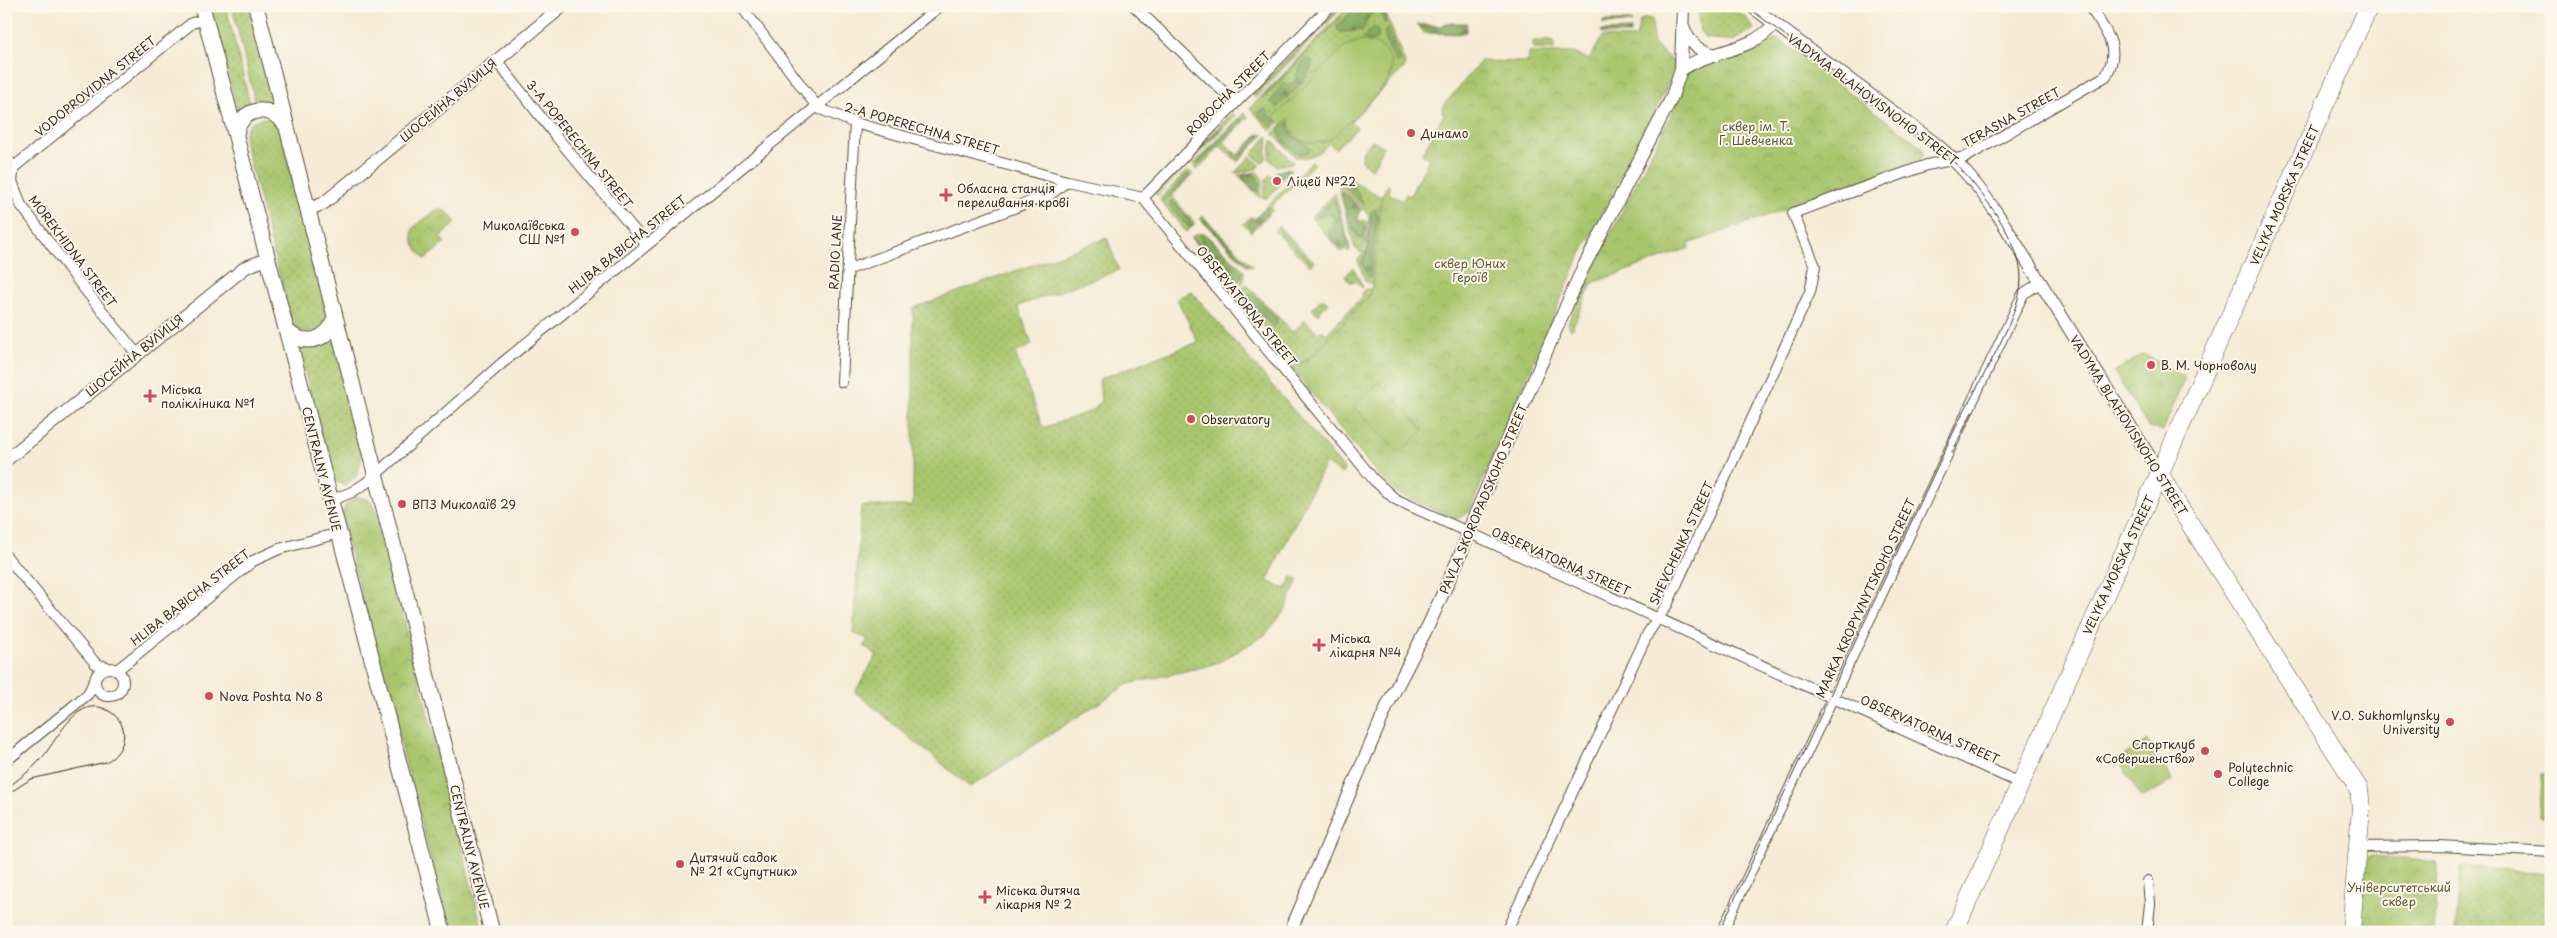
<svg xmlns="http://www.w3.org/2000/svg" width="2557" height="938" viewBox="0 0 2557 938" font-family="'Playpen Sans',sans-serif">
<defs>
<pattern id="grass-dots" width="8" height="8" patternUnits="userSpaceOnUse" patternTransform="scale(1.25)"><rect width="8" height="8" fill="#a9c66d"/><path d="M2 2h.1M6 6h.1" fill="none" stroke="#92aa5e" stroke-width="1.8" stroke-linecap="round"/></pattern>
<pattern id="forest-firs" width="22" height="20" patternUnits="userSpaceOnUse" patternTransform="scale(1.25)"><rect width="22" height="20" fill="#86ab60"/><path d="M5 1l3.5 6h-7zM16 11l3.5 6h-7z" fill="#6f8b4f"/></pattern>
<pattern id="park-crowns" width="20" height="18" patternUnits="userSpaceOnUse" patternTransform="scale(1.25)"><rect width="20" height="18" fill="#a9c66d"/><path d="M2 6a3 3 0 1 1 6 0M12 15a3 3 0 1 1 6 0" fill="none" stroke="#92aa5e"/></pattern>
</defs>
<rect width="100%" height="100%" fill="#fbf7ec"/>
<filter id="ink" filterUnits="userSpaceOnUse"><feTurbulence type="fractalNoise" baseFrequency=".02" numOctaves="2"/><feDisplacementMap in="SourceGraphic" scale="10" xChannelSelector="R" yChannelSelector="G"/><feConvolveMatrix kernelMatrix="1 2 1 2 8 2 1 2 1" color-interpolation-filters="sRGB"/></filter>
<filter id="wash" filterUnits="userSpaceOnUse"><feTurbulence type="fractalNoise" baseFrequency=".0096" numOctaves="4" result="noise"/><feDisplacementMap in="SourceGraphic" scale="20" xChannelSelector="R" yChannelSelector="G"/><feGaussianBlur stdDeviation="1.12" result="paint"/><feColorMatrix in="noise" values="0 0 0 0 0 0 0 0 0 0 0 0 0 0 0 0 0 1.4 0 .05"/><feComposite in="paint" operator="in"/></filter>
<g filter="url(#wash)">
<rect width="100%" height="100%" fill="#f5ebd6"/>
<!-- grass -->
<path fill="url(#grass-dots)" stroke="#727846" d="M210 6H226L250 104 238 113Z
M232 6H249L273 102H255Z
M1338 6H1344L1255 98 1252 93Z
M1349 6H1383L1406 66 1350 122 1357 128 1335 149 1329 143C1320 152 1310 160 1295 157L1273 133 1289 117 1321 143 1332 138 1390 77 1391 65 1380 46 1359 41 1274 118 1279 123 1271 131 1250 108Z
M1697 6C1721 6 1741 5 1754 29L1733 41 1705 38 1700 31Z
M1445 23H1467L1466 32 1458 34 1423 33 1417 24 1442 26Z
M1533 41H1554V49H1533Z
M1232 113 1235 116 1191 161 1188 158Z
M1244 113 1248 117 1224 142 1232 150 1229 154 1220 146 1197 170 1193 164Z
M265 118 271 119 280 130 327 313 322 327C311 335 297 333 291 321L244 139C245 125 252 119 265 118Z
M1258 134H1264L1238 162 1230 155 1233 151 1238 155Z
M1268 136 1266 159 1262 163 1252 154Z
M1272 140 1292 161 1293 163 1276 166 1269 159Z
M1372 140 1383 146 1372 170 1361 160 1363 151Z
M1250 156 1260 165 1256 169 1235 173Z
M1311 162 1314 164 1271 207 1273 210 1251 232 1243 224 1251 216 1254 219Z
M1181 164 1184 168 1157 196 1154 193Z
M1188 170 1193 174 1172 196 1195 224 1186 232 1159 199Z
M1257 172 1263 179 1260 198 1238 175Z
M1270 175 1280 185 1267 198H1263L1266 179Z
M1348 178 1381 197 1388 185 1391 187 1388 193 1402 201 1406 194 1410 196 1417 182 1375 285 1365 281 1358 260 1367 249 1369 215 1341 186Z
M1340 187 1362 210 1358 213V220L1367 221 1365 246 1362 253 1355 248 1339 190Z
M1335 193 1350 247 1349 252 1345 249 1341 252 1311 217Z
M1203 216 1253 266H1247L1200 219Z
M1279 226 1314 261 1310 266 1274 231Z
M1205 233 1244 270V281L1234 290 1191 238 1196 234Z
M1107 238 1119 270 1018 306 1032 345 1015 353 1043 428 1094 410 1101 400 1099 379 1198 342 1177 299 1191 291 1344 469 1342 474 1325 463 1267 581 1286 589 1292 577 1298 580 1285 610 1265 635 1221 661 1207 666 1128 684 970 787 855 692 877 655 864 646 868 639 853 633 861 506H913V308Z
M1353 267 1363 287 1362 288 1356 281 1350 282 1345 277Z
M1597 273 1571 330 1568 323 1588 277Z
M1246 284 1293 332 1305 320 1318 333 1322 330 1326 334 1363 296 1361 294 1365 289H1372C1364 308 1326 345 1309 358 1305 361 1300 362 1295 364L1236 293Z
M1322 298 1328 303 1318 314 1312 309Z
M334 339 363 452 357 475 344 486 332 478 299 349 316 348Z
M2460 867 2551 873V932H2456Z"/>
<!-- forest -->
<path fill="url(#forest-firs)" stroke="#606a3f" d="M1357 6H1382L1387 21 1385 24 1380 11C1370 11 1366 21 1363 30L1340 32 1337 29 1338 25Z
M1338 8 1339 10 1254 95 1259 87Z
M1341 17 1267 95 1261 99Z
M1603 21H1631L1632 23 1603 24Z
M1447 24H1465V30C1458 36 1425 33 1418 26L1439 27Z
M1374 27 1378 31V36C1373 42 1369 41 1362 38Z
M1388 27 1400 62 1397 63 1386 41 1385 31Z
M1631 30 1630 34H1602L1601 31Z
M1306 60H1312C1312 78 1289 93 1278 107L1270 102 1284 82 1289 85 1294 82 1301 65Z
M1265 109 1276 122 1272 127 1259 116V112Z
M1241 118 1243 122 1197 165 1199 161Z
M1288 122C1288 139 1303 139 1312 150L1300 155 1285 144 1278 131Z
M1222 126 1220 130 1192 158 1191 155Z
M1258 135 1261 136 1239 160 1234 157 1233 152 1239 156Z
M1289 168 1291 170 1281 180 1275 172Z
M1187 174 1190 175 1187 179 1165 201 1162 200Z
M1254 174 1260 182 1258 192 1249 186 1242 176Z
M1349 184 1355 188 1365 206 1345 187Z
M1341 191 1359 208 1356 220 1365 225 1364 239 1359 238 1351 226Z
M1334 198 1348 244 1343 249 1333 241 1328 230 1335 222 1333 216 1328 213 1317 219 1315 217Z
M1171 200 1179 207 1193 226 1191 228C1182 222 1176 213 1170 205Z
M1267 207 1269 212 1251 229 1248 224 1250 219H1256Z
M1376 209 1377 215 1370 277 1367 275 1362 262 1369 246 1371 212Z
M1202 220 1206 221 1249 264H1247Z
M1279 228 1312 263 1281 236Z
M1205 235 1243 272 1240 280C1225 279 1211 253 1201 241L1199 236Z
M1193 237 1227 276 1228 282 1195 242Z
M1249 293H1251L1276 317 1277 324 1273 327C1264 317 1250 306 1249 293Z"/>
<!-- park -->
<path fill="url(#park-crowns)" stroke="#727846" d="M1645 18 1652 19 1653 44 1675 63 1671 79 1577 262 1469 512 1459 518H1452L1395 492 1379 476 1291 368 1308 360 1369 296 1372 285 1381 197 1388 185 1391 187 1388 193 1402 201 1406 194 1410 196 1429 159 1422 154 1444 114 1442 112 1443 106 1481 61 1528 62 1529 53H1574L1589 60 1602 37 1636 38 1640 21Z
M1778 39 1922 147 1924 155 1919 160 1689 244 1690 248 1584 286 1676 105 1688 70Z
M442 209 448 213 456 223 440 237 445 243 425 259C416 249 410 242 413 228L436 210Z
M2143 354 2185 377 2163 431 2148 427 2114 372Z
M355 497 368 499 376 509 483 932H450L341 517 346 505Z
M2374 856 2436 862 2438 872 2433 932H2359L2365 864 2369 857Z"/>
<!-- pitch -->
<path fill="#a9c66d" stroke="#727846" d="M1359 41C1370 41 1380 43 1387 53 1392 60 1393 71 1389 79 1382 92 1344 126 1332 138 1313 149 1290 141 1289 118L1282 125 1274 117 1345 46Z
M1379 382 1424 430 1400 453 1354 406Z
M2148 741 2172 781 2141 798 2118 759Z
M2542 775H2551V819L2540 818Z"/>
</g>
<g filter="url(#ink)">
<g fill="none" stroke-linecap="round" stroke-linejoin="round">
<defs>
<path id="minor" d="M741 6 818 108 855 123 1067 181 1143 198
M1134 6 1228 96 1236 101
M496 60 555 135 646 244
M6 158 14 167 12 181 21 205 79 282 136 353
M6 181 14 167 192 23 206 19
M1143 198 1374 480 1395 499 2020 783
M1143 198 1330 6
M847 270 1051 194 1067 181
M842 382 855 123
M330 501 352 492 366 483 501 364 940 6
M6 556 96 664 107 667
M95 682a14 14 0 1 1 28 0a14 14 0 1 1-28 0Z
M117 670 253 561 279 549 339 533
M6 761 88 694 94 682
M2358 847 2439 846 2551 852
M1506 932 1648 633 1667 605 1810 292 1815 266 1793 213 1927 165 1966 157 2106 76C2122 47 2105 30 2089 6
M1722 932 2023 294 2040 283
M2147 932 2150 904 2148 881"/>
<path id="tertiary" d="M1751 6 1932 141C1960 163 1980 188 2000 218L2159 472
M1684 28C1689 44 1700 51 1716 55
M1681 70C1710 49 1751 53 1774 24
M308 210 324 203 563 6
M6 460 246 267 267 259
M1290 932 1388 704 1429 624 1462 551 1474 517 1582 270 1671 99 1681 70 1683 6"/>
<path id="secondary" d="M202 6 443 932
M256 6 492 932
M236 134C241 107 270 103 286 125
M287 331C305 347 328 341 335 318"/>
<path id="trunk" d="M2159 472 2171 494 2359 789 2361 808 2351 932
M1954 932 2369 6"/>
</defs>
<!-- minor casing -->
<use href="#minor" stroke="#57473a" stroke-width="12"/>
<!-- tertiary casing -->
<use href="#tertiary" stroke="#57473a" stroke-width="14"/>
<!-- secondary casing -->
<use href="#secondary" stroke="#57473a" stroke-width="17"/>
<!-- trunk casing -->
<use href="#trunk" stroke="#57473a" stroke-width="19"/>
<!-- minor -->
<use href="#minor" stroke="#fff" stroke-width="10"/>
<!-- tertiary -->
<use href="#tertiary" stroke="#fff" stroke-width="12"/>
<!-- secondary -->
<use href="#secondary" stroke="#fff" stroke-width="15"/>
<!-- trunk -->
<use href="#trunk" stroke="#fff" stroke-width="18"/>
<!-- tram -->
<path stroke="#3b2a1e" stroke-width="1" d="M1952 453 1972 412
M6 789C18 779 31 771 41 759 57 741 77 692 109 711 131 724 127 751 106 762L31 779 6 795
M1719 932C1798 764 1876 597 1955 429 1972 393 2021 317 2021 280 2022 241 1981 191 1955 163L1746 6"/>
</g>
</g>
<!-- markers -->
<g fill="#d1495b" stroke="#fbf7ec" stroke-width="2">
<circle cx="1411" cy="133" r="5"/>
<circle cx="1277" cy="181" r="5"/>
<path d="M943.5 187.5h5v5h5v5h-5v5h-5v-5h-5v-5h5z"/>
<circle cx="575" cy="232" r="5"/>
<circle cx="2151" cy="365" r="5"/>
<path d="M147.5 388.5h5v5h5v5h-5v5h-5v-5h-5v-5h5z"/>
<circle cx="1191" cy="419" r="5"/>
<circle cx="402" cy="504" r="5"/>
<path d="M1316.5 637.5h5v5h5v5h-5v5h-5v-5h-5v-5h5z"/>
<circle cx="209" cy="696" r="5"/>
<circle cx="2450" cy="722" r="5"/>
<circle cx="2205" cy="751" r="5"/>
<circle cx="2218" cy="774" r="5"/>
<circle cx="680" cy="864" r="5"/>
<path d="M982.5 889.5h5v5h5v5h-5v5h-5v-5h-5v-5h5z"/>
</g>
<g text-anchor="middle" dominant-baseline="central" stroke-width="4" stroke-linejoin="round" paint-order="stroke">
<!-- street labels -->
<g font-size="12" fill="#3b2a1e" stroke="#fbf7ec">
<text transform="translate(95 86) rotate(-39)">VODOPROVIDNA STREET</text>
<text transform="translate(1228 93) rotate(-45)">ROBOCHA STREET</text>
<text transform="translate(1873 99) rotate(37)">VADYMA BLAHOVISNOHO STREET</text>
<text transform="translate(448 100) rotate(-40)">ШОСЕЙНА ВУЛИЦЯ</text>
<text transform="translate(2011 117) rotate(-29)">TERASNA STREET</text>
<text transform="translate(922 128) rotate(16)">2-A POPERECHNA STREET</text>
<text transform="translate(580 144) rotate(51)">3-A POPERECHNA STREET</text>
<text transform="translate(2284 195) rotate(-66)">VELYKA MORSKA STREET</text>
<text transform="translate(627 244) rotate(-39)">HLIBA BABICHA STREET</text>
<text transform="translate(73 251) rotate(53)">MOREKHIDNA STREET</text>
<text transform="translate(835 252) rotate(-87)">RADIO LANE</text>
<text transform="translate(1247 306) rotate(51)">OBSERVATORNA STREET</text>
<text transform="translate(134 355) rotate(-39)">ШОСЕЙНА ВУЛИЦЯ</text>
<text transform="translate(2129 425) rotate(58)">VADYMA BLAHOVISNOHO STREET</text>
<text transform="translate(322 469) rotate(76)">CENTRALNY AVENUE</text>
<text transform="translate(1483 499) rotate(-67)">PAVLA SKOROPADSKOHO STREET</text>
<text transform="translate(1681 543) rotate(-65)">SHEVCHENKA STREET</text>
<text transform="translate(1561 561) rotate(24)">OBSERVATORNA STREET</text>
<text transform="translate(2118 565) rotate(-65)">VELYKA MORSKA STREET</text>
<text transform="translate(190 597) rotate(-38)">HLIBA BABICHA STREET</text>
<text transform="translate(1865 598) rotate(-65)">MARKA KROPYVNYTSKOHO STREET</text>
<text transform="translate(1930 729) rotate(24)">OBSERVATORNA STREET</text>
<text transform="translate(470 847) rotate(76)">CENTRALNY AVENUE</text>
</g>
<!-- park labels -->
<g font-size="12" fill="#5c5936" stroke="#fbf7ec">
<text x="1756" y="126">сквер ім. Т.<tspan x="1756" dy="14">Г. Шевченка</tspan></text>
<text x="1470" y="263">сквер Юних<tspan x="1470" dy="14">Героїв</tspan></text>
<text x="2399" y="887">Університетський<tspan x="2399" dy="14">сквер</tspan></text>
</g>
<!-- poi labels -->
<g font-size="12" fill="#3b2a1e" stroke="#fbf7ec" text-anchor="start">
<text x="1421" y="133">Динамо</text>
<text x="1287" y="181">Ліцей №22</text>
<text x="957" y="188">Обласна станція<tspan x="957" dy="14">переливання крові</tspan></text>
<text x="565" y="225" text-anchor="end">Миколаївська<tspan x="565" dy="14">СШ №1</tspan></text>
<text x="2161" y="365">В. М. Чорноволу</text>
<text x="161" y="389">Міська<tspan x="161" dy="14">полікліника №1</tspan></text>
<text x="1201" y="419">Observatory</text>
<text x="412" y="504">ВПЗ Миколаїв 29</text>
<text x="1330" y="638">Міська<tspan x="1330" dy="14">лікарня №4</tspan></text>
<text x="219" y="696">Nova Poshta No 8</text>
<text x="2440" y="715" text-anchor="end">V.O. Sukhomlynsky<tspan x="2440" dy="14">University</tspan></text>
<text x="2195" y="744" text-anchor="end">Спортклуб<tspan x="2195" dy="14">«Совершенство»</tspan></text>
<text x="2228" y="767">Polytechnic<tspan x="2228" dy="14">College</tspan></text>
<text x="690" y="857">Дитячий садок<tspan x="690" dy="14">№ 21 «Супутник»</tspan></text>
<text x="996" y="890">Міська дитяча<tspan x="996" dy="14">лікарня № 2</tspan></text>
</g>
</g>
<!-- margin -->
<rect width="2557" height="938" fill="none" stroke="#fbf7ec" stroke-width="25"/>
</svg>
